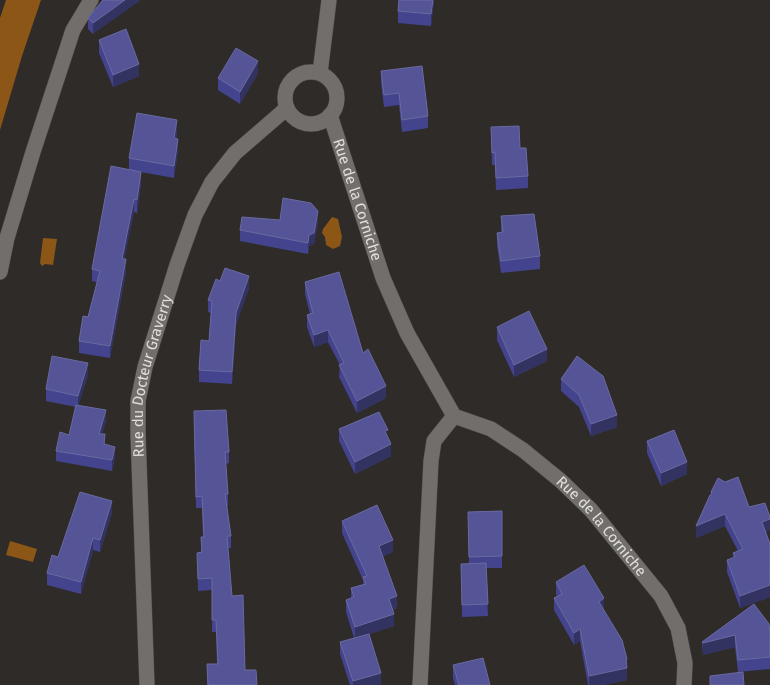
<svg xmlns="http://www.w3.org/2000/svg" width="770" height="685" viewBox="0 0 770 685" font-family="'Fira Sans',sans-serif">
<rect width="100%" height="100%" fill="#2e2b29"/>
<!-- water -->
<path fill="#8c5617" d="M6 0H41L22 56 0 130V18Z
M332 217 338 219 342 237 340 246 333 249 326 245 325 237 322 233 323 229Z
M43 238 57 239 53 265 45 264 42 266 40 263Z
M10 541 37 549 33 562 6 555Z"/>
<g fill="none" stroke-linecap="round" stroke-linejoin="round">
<defs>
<g id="minor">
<circle cx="311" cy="98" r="26"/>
<path d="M320 73 329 0"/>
<path id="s1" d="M330 115 383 278 407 333 454 416 491 429 523 450 561 481 591 510 661 596 678 628 685 663 684 685"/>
<path d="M0 272 7 238 33 152 73 30 91 0"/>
<path id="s2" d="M147 685 138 434V401L145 367 177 265 195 215 212 182 235 153 287 108"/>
<path d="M420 685 431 461 434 441 454 416"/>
</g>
</defs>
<!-- minor casing -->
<use href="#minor" stroke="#4b4947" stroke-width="16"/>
<!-- minor -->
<use href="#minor" stroke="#716e6b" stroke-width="15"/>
</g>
<!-- wall -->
<path fill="#43448d" d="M103 0 93 34 88 29V18Z
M434 0 431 26 398 23V11Z
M99 40 139 76 113 87 99 53Z
M381 71 428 116V128L402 132 399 105 384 107 381 83Z
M258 73 240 104 218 90V78Z
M491 127 520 148 528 176V188L496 190 495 165H492Z
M177 132 176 139 178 151 174 178 141 172V184L137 213 134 212 124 259 126 272 110 358 79 353V341L88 317 97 282 92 281V269L129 170V158Z
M501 216 540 256V269L501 273 497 245V233L501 232Z
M280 220 318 222 314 244 309 246 308 254 240 241V230Z
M220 281 249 288 236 325 232 384 199 382V370L209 341 211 313 208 312V300Z
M305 282 363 353 386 398 357 413 339 377 340 365 328 342 314 347 307 327V315L310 314 305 294Z
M497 327 547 361 514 377 497 340Z
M88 375 78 406 106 421 102 434 105 444 115 457 112 471 56 461V451L69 435 76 407 46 401V389Z
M561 379 617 427 591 436 579 407 561 391Z
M194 423 229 452V463L226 464 228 494V506H227L231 536V548H228L232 596 245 670 257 685H207V664H217L216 632H212V590L198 591 197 553 201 552V537H203L202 508H196Z
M339 429 388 437 391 456 355 474 339 441Z
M647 441 687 474 661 486 647 453Z
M711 492 749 507 770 530 766 532 770 544V597L740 608 727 572V560L733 558V553L738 551 725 526 696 538 711 494Z
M502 511V568H486L488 616 462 617 461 564H469L468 512Z
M112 513 100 552 93 550 81 594 47 585V573L58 557Z
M342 521 393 552 383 556 397 608 393 610 394 626 369 634 381 685H350L340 654V642L354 638 346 612V600L351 598V588L363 584V580L342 533Z
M556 582 604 610 627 659V680L603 685H588L580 641 574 645 554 610V598L557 596 556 594Z
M754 604 770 635V669L738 672 735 647 703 655 702 642Z
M453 665 490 685H455L453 678Z"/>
<!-- shaded-wall -->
<path fill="#333361" d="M125 0H141L93 34V23Z
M433 0H434L431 26V14Z
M258 61V73L240 104V92Z
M139 64V76L113 87V75Z
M177 120V132L174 150V138Z
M178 139V151L174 178V166Z
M141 172V184L137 213V200Z
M134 199V212L122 271V259Z
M318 211V222L314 244 309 246 308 254V243L309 235Z
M126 259V272L110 358V346Z
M249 276V288L236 325 232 384V372L236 313Z
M328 330V342L314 347V335Z
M547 349V361L514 377V365Z
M88 363V375L78 408V396Z
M386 386V398L357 413V401Z
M106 410V421L99 444V434Z
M617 415V427L591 436V424Z
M391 444V456L355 474V462Z
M115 447V457L112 471V460Z
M687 462V474L661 486V473Z
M112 501V513L100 552V540Z
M725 514V526L696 538V526Z
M770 519V530L762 534V522Z
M93 538V550L81 594V582Z
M393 540V552L379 558V546Z
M769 574H770V597L740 608V596Z
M397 596V608L389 611V599Z
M604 598V610L599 602Z
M394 614V626L355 639V627Z
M580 629V641L574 645V633Z
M735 635V647L703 655V643Z
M627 659V680L603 685H589V676Z
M381 673V685H353V681Z"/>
<!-- building -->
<path fill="#545496" stroke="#6a6aa1" d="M103 0H125L93 23 88 18Z
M399 0H433L431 14 398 11Z
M126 29 139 64 113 75 99 40Z
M236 48 258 61 240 92 218 78Z
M422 66 428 116 402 120 399 93 384 95 381 71Z
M137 113 177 120 174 138 178 139 174 166 129 158Z
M519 126 520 148H526L528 176 496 178 495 152 492 153 491 127Z
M111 166 141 172 137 200 134 199 122 259H126L110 346 79 341 83 316 88 317 100 271 92 269Z
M283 198 311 203 318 211 314 233 309 235 308 243 240 230 242 217 280 220Z
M534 214 540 256 501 261 497 233 503 232 501 216Z
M225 268 249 276 236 313 232 372 199 370 201 340 209 341 212 301 208 300 216 279 220 281Z
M339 272 363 353 368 349 386 386 357 401 339 365 344 363 328 330 314 335 307 315 313 313 305 282Z
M529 311 547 349 514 365 497 327Z
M52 356 88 363 78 396 46 389Z
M577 356 603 376 617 415 591 424 579 395 561 379Z
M76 405 106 410 99 434H105L104 444 115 447 112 460 56 451 60 432 69 435Z
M226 410 229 452H225L228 494H225L231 536H227L232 596 243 595 245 670H256L257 685H208L207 664H218L216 620H212V578L198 579 197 553 202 552 201 537H204L202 496 196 497 194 411Z
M379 412 388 430 385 431 391 444 355 462 339 429Z
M674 430 687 462 661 473 647 441Z
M738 477 749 507 765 503 770 517V519L762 522 770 544V574H769L770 576V585L740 596 727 560 735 557 733 553 743 549 725 514 696 526 710 495 712 494 711 492 718 478 725 482Z
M80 492 112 501 100 540 93 538 81 582 47 573 52 555 58 557Z
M377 505 393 540 379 546 397 596 389 599 394 614 355 627 346 600 354 597 351 588 366 584 363 577 367 576 342 521Z
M502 511V556L469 557 468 512Z
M486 563 488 604 462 605 461 564Z
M584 565 604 598 599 602 622 640 627 659H626L627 668 589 676 580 629 574 633 554 598 562 594 556 582Z
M754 604 769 624 770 635V657L738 660 735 635 703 643 702 642Z
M369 634 381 673 353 681 340 642Z
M483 658 490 685H459L453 665Z
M743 672 744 685H710V676Z"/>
<g text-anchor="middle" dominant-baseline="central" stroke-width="4" stroke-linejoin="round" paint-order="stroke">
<!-- street labels -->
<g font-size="15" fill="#e1dfdd" stroke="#24221f">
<text stroke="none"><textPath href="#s1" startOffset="89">Rue de la Corniche</textPath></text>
<text stroke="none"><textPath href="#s2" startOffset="311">Rue du Docteur Graverry</textPath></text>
<text stroke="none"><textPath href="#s1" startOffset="514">Rue de la Corniche</textPath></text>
</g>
</g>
</svg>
